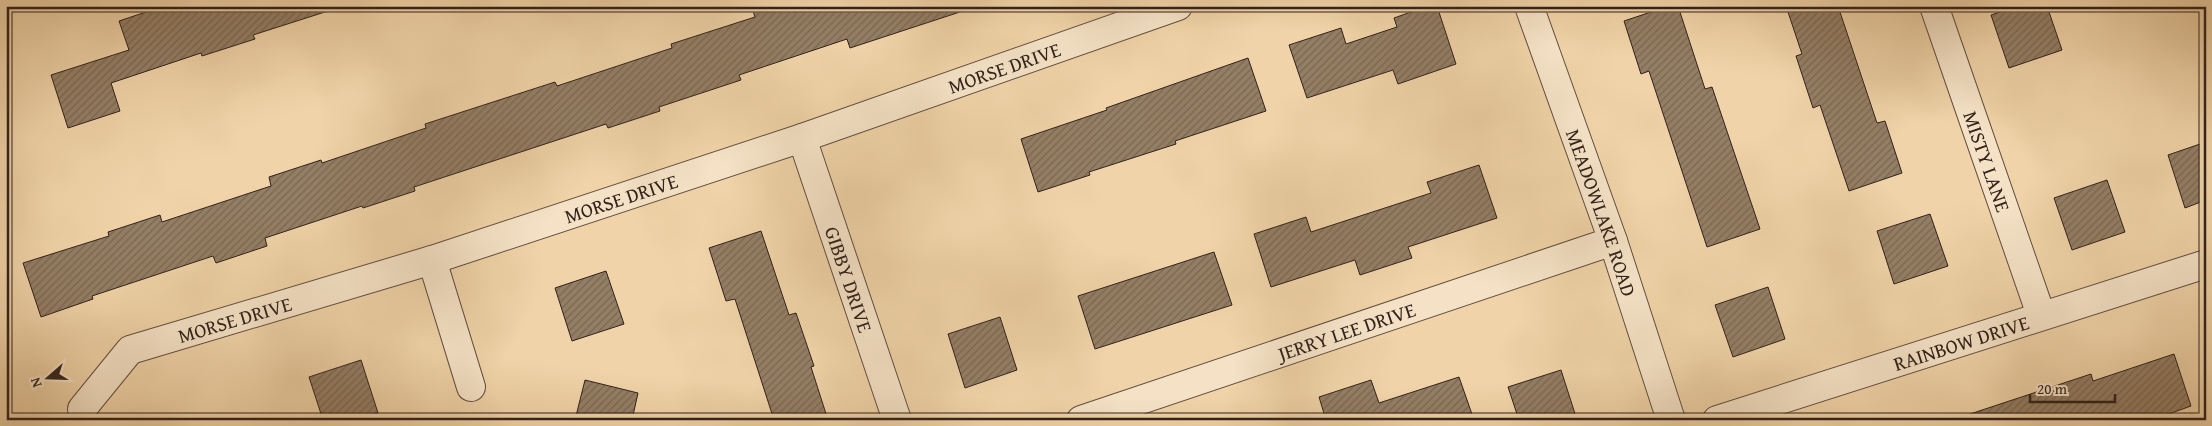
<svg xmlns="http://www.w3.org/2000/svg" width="2212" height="426" viewBox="0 0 2212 426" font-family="'Gentium Book Plus',serif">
<defs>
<pattern id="building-hatch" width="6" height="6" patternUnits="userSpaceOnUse" patternTransform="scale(1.25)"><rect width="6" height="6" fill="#947e65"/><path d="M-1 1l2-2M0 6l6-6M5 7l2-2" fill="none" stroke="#796752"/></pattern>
</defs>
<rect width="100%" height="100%" fill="#f0d3a8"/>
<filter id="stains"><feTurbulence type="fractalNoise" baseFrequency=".004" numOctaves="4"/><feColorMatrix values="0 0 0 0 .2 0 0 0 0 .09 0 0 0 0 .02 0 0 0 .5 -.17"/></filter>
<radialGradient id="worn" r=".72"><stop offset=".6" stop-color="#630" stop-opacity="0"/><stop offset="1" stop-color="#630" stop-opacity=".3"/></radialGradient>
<!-- building -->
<path fill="url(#building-hatch)" stroke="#31221c" d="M164 6H327L328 11 253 35 255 39 202 56 201 53 111 83 120 111 68 128 51 75 129 50 119 21Z
M769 6H963V11L850 48 847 39 739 75 741 80 659 107 660 111 608 128 606 124 414 187 415 191 363 208 362 206 265 238 267 246 216 263 213 256 92 296 93 299 41 317 23 263 109 236 108 232 160 215 162 222 271 186 269 177 321 160 322 163 426 128 425 124 555 82 557 86 672 48 671 44 755 17 753 11Z
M1428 6H1437L1456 64 1398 84 1393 70 1307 98 1289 45 1341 28 1346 44 1397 27 1394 18Z
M1669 6H1678L1705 89 1712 87 1760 229 1707 247 1649 71 1641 74 1624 21Z
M1786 6H1838L1877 123 1885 121 1902 173 1849 191 1820 105 1813 108 1796 56 1802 54Z
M2018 6H2047L2062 50 2009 68 1991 15Z
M1248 58 1266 111 1175 141 1176 144 1089 172 1090 175 1038 192 1021 139 1107 110 1106 108Z
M2206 142V200L2185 208 2168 155Z
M1479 165 1497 218 1408 247 1412 258 1360 275 1355 260 1271 287 1254 234 1306 217 1311 232 1431 193 1427 182Z
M2107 180 2125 232 2072 250 2054 198Z
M1930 214 1948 266 1894 284 1877 231Z
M761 231 789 315 796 313 814 366 811 367 828 420H774L735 299 726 301 709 248Z
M1214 252 1232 305 1095 349 1078 296Z
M606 271 624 324 572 341 555 288Z
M1768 287 1785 339 1733 357 1715 305Z
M1000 317 1017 370 965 388 948 334Z
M2174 354 2191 406 2152 420H1968L1967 415 2091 374 2093 381Z
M361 360 378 413 358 420H323L309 377Z
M1561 370 1577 420H1519L1508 387Z
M1459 377 1474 420H1326L1319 397 1371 380 1379 403Z
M585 380 638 393 632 420H575Z"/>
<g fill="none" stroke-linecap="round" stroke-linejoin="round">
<defs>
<g id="minor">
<path id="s1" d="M1529 6 1613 241 1671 420"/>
<path id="s2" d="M1934 6 2041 315"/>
<path id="s3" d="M802 138 897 420"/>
<path d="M432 260 471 387"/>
<path id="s4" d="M82 409 130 350 432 260 802 138 1178 6"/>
<path id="s5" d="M1081 420 1613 241"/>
<path id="s6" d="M1717 420 2206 264"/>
</g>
</defs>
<!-- minor casing -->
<use href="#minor" stroke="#614e3f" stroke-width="30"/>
<!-- minor -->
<use href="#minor" stroke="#f5e2c6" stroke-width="28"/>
</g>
<g text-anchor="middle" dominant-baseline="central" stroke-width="4" stroke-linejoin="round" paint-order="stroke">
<!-- street labels -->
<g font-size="20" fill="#31221c" stroke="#f5e2c6">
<text stroke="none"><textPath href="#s4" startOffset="995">MORSE DRIVE</textPath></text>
<text stroke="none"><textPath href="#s2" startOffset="164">MISTY LANE</textPath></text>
<text stroke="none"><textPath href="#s4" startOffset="590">MORSE DRIVE</textPath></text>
<text stroke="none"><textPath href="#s1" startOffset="219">MEADOWLAKE ROAD</textPath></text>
<text stroke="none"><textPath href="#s3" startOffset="149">GIBBY DRIVE</textPath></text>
<text stroke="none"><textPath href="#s4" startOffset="185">MORSE DRIVE</textPath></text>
<text stroke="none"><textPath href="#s5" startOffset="280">JERRY LEE DRIVE</textPath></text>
<text stroke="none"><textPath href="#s6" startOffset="256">RAINBOW DRIVE</textPath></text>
</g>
</g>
<!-- margin -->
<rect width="2212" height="426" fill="none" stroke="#f0d3a8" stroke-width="25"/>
<rect x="8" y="8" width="2197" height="411" fill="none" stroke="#31221c" stroke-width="2.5"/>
<rect x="12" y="12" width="2187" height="401" fill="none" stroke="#31221c"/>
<!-- north arrow -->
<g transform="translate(48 378) rotate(250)" stroke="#f5e2c6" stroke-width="4" paint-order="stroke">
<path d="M0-4L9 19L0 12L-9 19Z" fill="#31221c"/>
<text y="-8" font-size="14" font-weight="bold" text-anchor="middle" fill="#31221c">N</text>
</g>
<!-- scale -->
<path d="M2030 394v8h85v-8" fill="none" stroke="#31221c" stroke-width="2.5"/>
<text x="2037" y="394" font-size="15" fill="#31221c" stroke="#f5e2c6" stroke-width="4" paint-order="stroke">20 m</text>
<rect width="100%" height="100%" filter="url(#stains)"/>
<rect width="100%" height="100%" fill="url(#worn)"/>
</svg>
